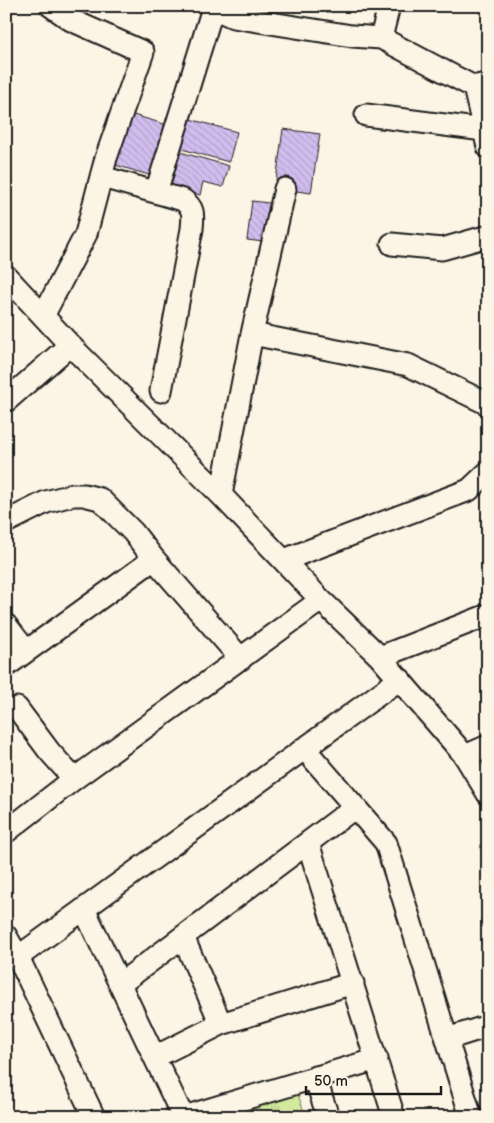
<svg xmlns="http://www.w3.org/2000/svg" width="494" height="1123" viewBox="0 0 494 1123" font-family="'Balsamiq Sans',sans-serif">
<defs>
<pattern id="grass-tufts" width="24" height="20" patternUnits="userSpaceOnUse" patternTransform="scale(1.25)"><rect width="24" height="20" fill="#d3e99d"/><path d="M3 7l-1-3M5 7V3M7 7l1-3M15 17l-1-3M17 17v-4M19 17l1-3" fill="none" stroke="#b5c787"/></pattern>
<pattern id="building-back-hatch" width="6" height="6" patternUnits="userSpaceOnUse" patternTransform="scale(1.25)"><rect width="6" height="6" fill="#d1bdee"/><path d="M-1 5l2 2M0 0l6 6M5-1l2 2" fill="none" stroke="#b3a2cc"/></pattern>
</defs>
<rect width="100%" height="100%" fill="#fcf5e5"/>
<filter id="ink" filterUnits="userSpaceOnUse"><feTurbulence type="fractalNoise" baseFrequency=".02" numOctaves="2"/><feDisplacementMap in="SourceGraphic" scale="10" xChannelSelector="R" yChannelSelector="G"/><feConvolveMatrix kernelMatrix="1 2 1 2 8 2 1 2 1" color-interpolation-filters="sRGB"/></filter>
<g filter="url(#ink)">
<!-- grass -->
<path fill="url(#grass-tufts)" stroke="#78825c" d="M296 1089 306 1117H213Z"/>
<!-- building -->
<path fill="url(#building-back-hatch)" stroke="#1c1c1c" d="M130 114 171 126 156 177 115 165Z
M186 118 237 132 229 162 178 148Z
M283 129 320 134 311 193 275 188Z
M180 152 229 166 223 187 203 182 200 195 171 187Z
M252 201 277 204 272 243 247 240Z"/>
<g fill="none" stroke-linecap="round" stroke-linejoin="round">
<defs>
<path id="street" d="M209 6 233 17 352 36 381 38
M389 6 381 38 474 87 488 83
M474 87 488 147
M366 115 484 130
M102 177 183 200C195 209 193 215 192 229L161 391
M156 192 213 8
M392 244 442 249 488 236
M6 276 70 345 221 495 321 600 380 657 465 756 488 794
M43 316 86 234 106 158 143 52 71 20 51 6
M252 334 408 365 488 404
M6 401 70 345
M221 495 252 334 285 189
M6 522 46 502 72 495H84L100 499 133 532 154 559 241 659
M284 560 469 490 488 472
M6 625 26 651
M380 657 488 615
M6 666 154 559
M17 708 49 751 74 779
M304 748 386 843 471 1117
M465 756 488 746
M6 832 74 779 321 600
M308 843 394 1117
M84 909 183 1117
M6 936 18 957 94 1117
M183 937 221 1024
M18 957 400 679
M120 984 354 808
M447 1039 488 1026
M155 1057 221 1024 353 983
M315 1077 328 1117
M184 1117 377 1059"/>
</defs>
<!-- street casing -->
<use href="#street" stroke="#1c1c1c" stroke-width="25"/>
<!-- street -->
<use href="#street" stroke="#fcf5e5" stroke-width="21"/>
</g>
</g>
<!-- margin -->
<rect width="494" height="1123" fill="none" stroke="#fcf5e5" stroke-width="25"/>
<rect x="12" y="12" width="469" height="1098" fill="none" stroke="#1c1c1c" stroke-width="2" filter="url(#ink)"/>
<!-- scale -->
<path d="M306 1086v8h135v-8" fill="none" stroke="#1c1c1c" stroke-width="2.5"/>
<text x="314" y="1086" font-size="15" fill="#1c1c1c" stroke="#fcf5e5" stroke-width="4" paint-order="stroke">50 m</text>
</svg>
